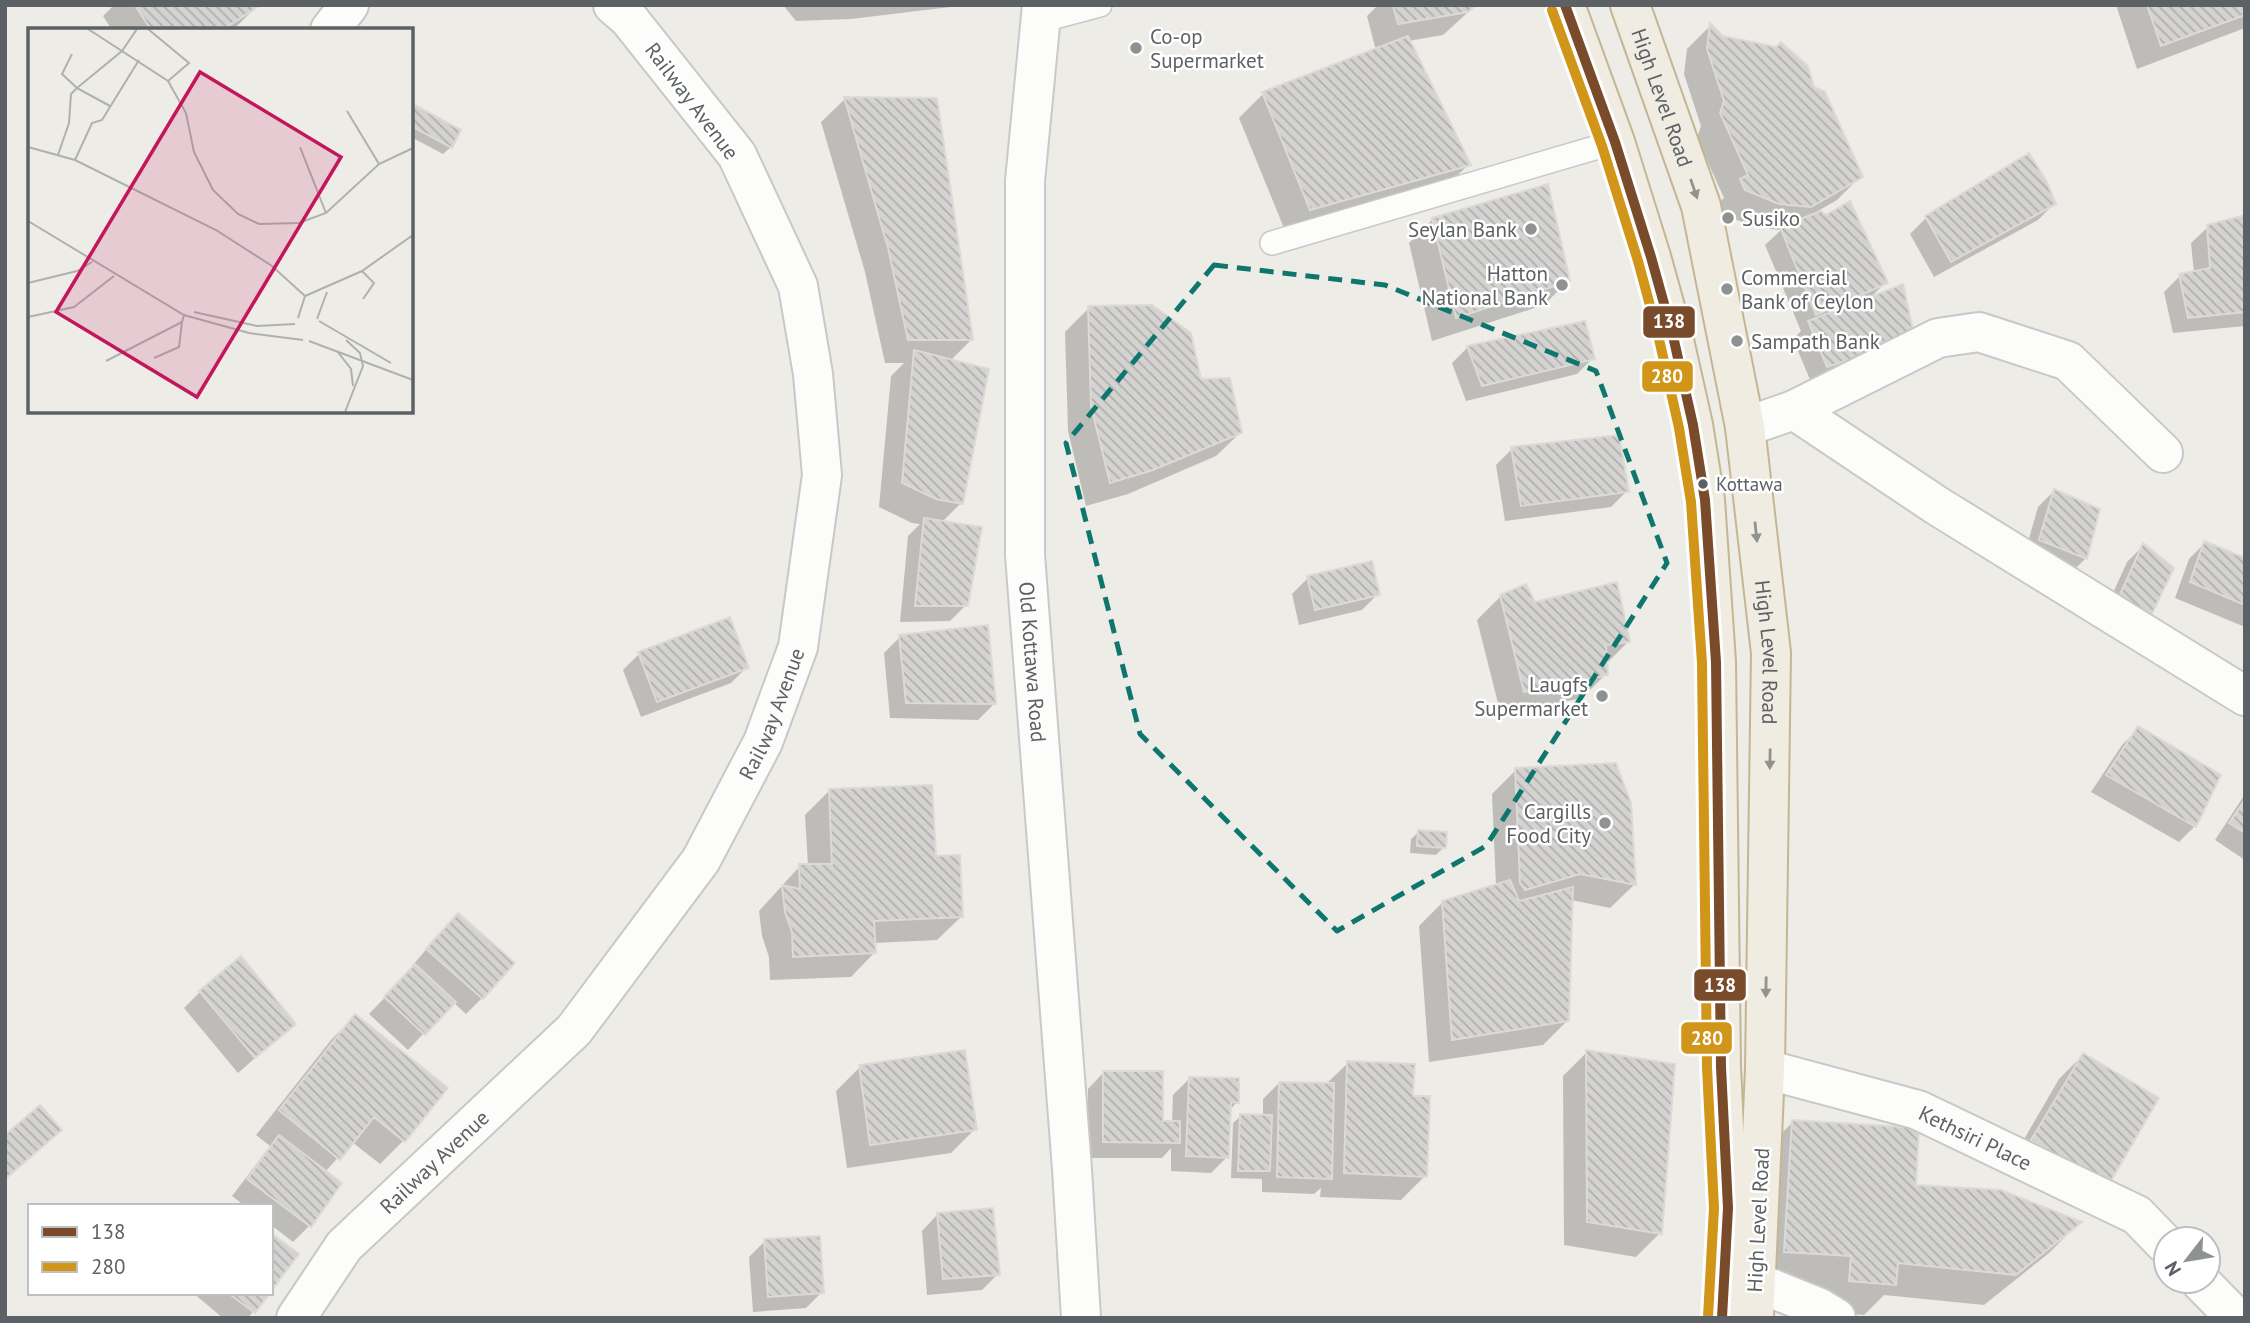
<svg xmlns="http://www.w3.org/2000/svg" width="2250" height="1323" viewBox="0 0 2250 1323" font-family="'PT Sans',sans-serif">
<defs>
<pattern id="building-back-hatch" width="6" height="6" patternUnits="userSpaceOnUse" patternTransform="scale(1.75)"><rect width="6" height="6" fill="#d4d3d1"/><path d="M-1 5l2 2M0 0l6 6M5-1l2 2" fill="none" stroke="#afafad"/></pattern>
</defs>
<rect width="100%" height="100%" fill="#edece7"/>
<!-- shadow -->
<path fill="#0003" d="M114 5H257V6L233 30H112L103 16Z
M783 5H967L851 19 796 21Z
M1378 5H1476L1443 35 1408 41 1469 164 1445 188 1286 233 1239 118 1263 94 1383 47H1375L1367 16Z
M2116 5H2245V28L2137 69Z
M1710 26 1722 37 1813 88 1861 176 1837 200 1818 211 1826 217 1886 282 1869 299 1913 339 1811 382 1793 339 1801 331 1765 245 1781 230 1755 227 1722 214 1717 204 1724 198 1697 138 1701 126 1684 74 1687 49Z
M845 99 971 340 950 361 961 503 941 523 966 605 950 621 900 622 908 536 920 524 912 523 879 507 891 376 904 363H885L865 272 821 122Z
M413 106 451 147 443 154 411 137Z
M2054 204 2038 220 1934 277 1910 234 1926 218Z
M2245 216V326L2173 333 2164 292 2180 276 2194 273 2191 243 2208 227Z
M1433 219 1568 281 1544 305 1432 341 1409 243Z
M1089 308 1199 381 1240 433 1216 456 1128 494 1086 506 1068 431 1065 332Z
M1468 347 1593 358 1577 374 1466 401 1452 363Z
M1512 449 1627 491 1611 507 1505 521 1496 465Z
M2054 491 2086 558 2070 574 2024 556 2038 507Z
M2205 543 2245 560V627L2175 598 2189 559Z
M2143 546 2172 568 2104 613 2127 562Z
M1308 578 1378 594 1362 610 1299 625 1292 594Z
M1501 596 1534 604 1628 642 1606 664V674L1582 698 1501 715 1477 620Z
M900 637 994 704 978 720 890 718 884 653Z
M639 654 747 667 731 683 641 717 623 670Z
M2138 729 2195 826 2179 842 2091 792 2122 745Z
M1516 770 1630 803 1634 885 1610 908 1571 900 1567 1021 1543 1045 1429 1062 1419 926 1443 902 1496 886 1492 794Z
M829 791 934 857 961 917 937 940 874 943V953L851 977 770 980 769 957 762 936 759 911 800 866H808L805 815Z
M2245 794V860L2215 840Z
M1419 832 1444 847 1436 855 1410 853 1411 839Z
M442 931 482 998 466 1014 453 1002 408 1050 369 1014 414 967 412 966Z
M200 992 294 1024 238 1073 184 1008Z
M355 1016 404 1140 380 1164 352 1142 325 1172 340 1184 309 1226 293 1242 271 1225V1206H245L232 1196 270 1146 256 1135 331 1040Z
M1587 1052 1660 1233 1636 1257 1564 1245 1563 1076Z
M2083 1055 2107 1185 2009 1165 2059 1079Z
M1348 1063 1411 1097 1425 1176 1401 1200 1320 1197 1321 1188 1314 1194 1262 1192V1179L1231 1178 1233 1123 1241 1116 1263 1117V1099L1279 1083 1326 1084Z
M860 1067 975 1129 951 1153 847 1168 836 1091Z
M1104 1072 1161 1123H1172L1173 1095 1190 1078 1237 1102 1229 1111 1227 1157 1211 1173 1171 1171V1148L1162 1158H1088V1089Z
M1793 1122 1914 1187 2079 1223 2049 1253 1984 1305 1884 1295 1864 1315 1819 1311 1821 1286 1754 1282 1762 1152Z
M938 1214 998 1274 982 1290 927 1295 922 1231Z
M765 1241 822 1292 806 1308 753 1312 749 1257Z
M193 1293H267L248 1318H223Z"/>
<!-- building -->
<path fill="url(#building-back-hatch)" stroke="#dcdad6" stroke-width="2" d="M135 5H259V6L222 30H151Z
M1393 5H1476L1468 12 1398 24Z
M2147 5H2245V15L2161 46Z
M1710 23 1723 36 1776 47 1781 42 1808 66 1814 87 1825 92 1863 177 1811 207 1779 204 1745 190 1740 179 1748 175 1720 113 1724 101 1707 49Z
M1408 36 1471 165 1310 210 1262 92Z
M844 97 937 98 973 340H908L888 248Z
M413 104 461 130 452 148 411 126Z
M2029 153 2047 182 2056 204 1951 262 1925 216Z
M1548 184 1570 281 1456 318 1432 218Z
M1850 201 1888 283 1816 315 1780 227 1821 211 1826 215Z
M2245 215V312L2188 318 2179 274 2210 268 2207 225Z
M1903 284 1915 339 1827 367 1808 321Z
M1152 305 1191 333 1201 379 1230 378 1242 433 1153 470 1110 483 1091 406 1088 306Z
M1585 321 1595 359 1482 386 1467 346Z
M914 350 989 369 963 504 936 499 902 483Z
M1619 435 1629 492 1521 506 1511 447Z
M2054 489 2100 509 2087 559 2039 540Z
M924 518 982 527 968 606H915Z
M2204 541 2245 558V605L2190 582Z
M2143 543 2174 568 2150 618 2119 597Z
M1372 561 1380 595 1315 610 1307 576Z
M1617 582 1630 642 1606 645 1608 675 1524 692 1500 595 1526 584 1535 602Z
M730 617 749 668 657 702 638 652Z
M988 625 996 704 906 703 899 635Z
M2138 726 2221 775 2196 827 2106 775Z
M1616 763 1631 803 1636 885 1580 874 1525 890 1520 883 1515 768Z
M932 785 936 856 960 855 963 917 874 921 876 953 793 957 792 932 785 912 782 885 800 889 799 864H832L829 789Z
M2245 800V833L2229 823Z
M1418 830 1447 832 1446 848 1417 846Z
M1510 880 1519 901 1573 887 1569 1021 1452 1040 1442 901Z
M458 913 515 963 483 999 426 949Z
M241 956 296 1024 255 1058 199 991Z
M415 964 456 1002 425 1035 384 997Z
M355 1014 448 1088 405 1142 374 1117 340 1160 279 1110Z
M965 1050 977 1130 870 1145 859 1065Z
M1586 1050 1675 1064 1662 1234 1587 1222Z
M2083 1053 2159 1098 2108 1186 2031 1140Z
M1347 1061 1415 1064 1413 1096H1430L1427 1177 1344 1173Z
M1103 1071H1163V1121H1180V1143L1103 1142Z
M1189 1077 1239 1078V1103L1231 1102 1229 1158 1186 1156Z
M1279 1082 1334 1083 1332 1179 1277 1177Z
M40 1105 62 1130 5 1179V1135Z
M1240 1114 1272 1115 1270 1171H1238Z
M1792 1120 1919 1128 1916 1185 2001 1190 2082 1222 2016 1275 1898 1263 1896 1285 1849 1281 1851 1256 1784 1252Z
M279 1135 342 1183 311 1227 247 1179Z
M993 1208 1000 1275 943 1279 937 1213Z
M271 1233 299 1254 271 1291Z
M820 1236 824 1293 768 1297 764 1239Z
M228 1293H270L255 1313Z"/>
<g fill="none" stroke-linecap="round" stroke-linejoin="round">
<defs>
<path id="lane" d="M1040 21 1100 5
M1272 243 1615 142"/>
<g id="street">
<path d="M330 30 349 5"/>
<path d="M1794 410 1938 338 1979 332 2068 361 2163 453"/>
<path d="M1745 427 1794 410 1936 505 2245 696"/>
<path id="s1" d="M1765 1069 1918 1110 2137 1215 2166 1245"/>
<path d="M2200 1281 2236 1318"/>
<path d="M1756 1282 1818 1307 1836 1318"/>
<path id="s2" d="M296 1318 344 1246 574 1030 701 860 763 742 798 647 822 475 813 374 798 286 737 155 629 19 613 5"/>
</g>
<g id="secondary">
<path id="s3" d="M1042 5 1025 181V555L1072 1169 1081 1318"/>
</g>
<g id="highway">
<path d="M1565 5 1615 142 1651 257 1673 336 1693 425 1705 500 1716 662 1721 1067 1728 1208 1722 1318"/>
<path id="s4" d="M1630 5 1701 206 1745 427 1771 653 1765 1069 1754 1318"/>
</g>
</defs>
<!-- lane casing -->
<use href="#lane" stroke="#c8c8c8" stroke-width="26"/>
<!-- street casing -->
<use href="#street" stroke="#c8c8c8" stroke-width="42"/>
<!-- secondary casing -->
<use href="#secondary" stroke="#c9c9c9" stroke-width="42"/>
<!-- highway casing -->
<use href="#highway" stroke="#c5b593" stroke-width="42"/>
<!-- lane -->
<use href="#lane" stroke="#fcfcfb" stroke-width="23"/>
<!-- street -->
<use href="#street" stroke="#fcfcfb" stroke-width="38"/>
<!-- secondary -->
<use href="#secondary" stroke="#fcfcfb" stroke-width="38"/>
<!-- highway -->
<use href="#highway" stroke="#f0ece1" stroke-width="38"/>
<defs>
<path id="bus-1" d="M1565 5 1615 142 1651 257 1673 336 1693 425 1705 500 1716 662 1721 1067 1728 1208 1722 1318"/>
<path id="bus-2" d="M1552 10 1602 146 1638 261 1659 339 1679 428 1691 502 1702 663 1707 1067 1714 1208 1708 1317"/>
</defs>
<!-- bus-1 casing -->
<use href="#bus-1" stroke="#fff" stroke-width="16"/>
<!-- bus-2 casing -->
<use href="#bus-2" stroke="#fff" stroke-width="16"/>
<!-- bus-1 -->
<use href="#bus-1" stroke="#7a4b2a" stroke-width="10"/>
<!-- bus-2 -->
<use href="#bus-2" stroke="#d09519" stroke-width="10"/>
</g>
<!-- one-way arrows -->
<defs><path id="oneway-solid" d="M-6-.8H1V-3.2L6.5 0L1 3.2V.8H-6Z" transform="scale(1.75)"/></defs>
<g fill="#909290">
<use href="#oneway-solid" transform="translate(1694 189) rotate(71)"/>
<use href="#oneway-solid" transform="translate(1756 532) rotate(84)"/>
<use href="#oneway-solid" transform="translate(1770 759) rotate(91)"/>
<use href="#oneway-solid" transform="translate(1766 987) rotate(91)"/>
</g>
<!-- marked area -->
<path fill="none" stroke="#0f766e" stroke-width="5" stroke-dasharray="14 9" stroke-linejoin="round" d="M1214 265 1385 285 1596 371 1667 563 1486 846 1337 931 1140 734 1066 443Z"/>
<!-- markers -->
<g fill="#8f9292" stroke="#fff" stroke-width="2.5">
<circle cx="1136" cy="48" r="7"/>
<circle cx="1728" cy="218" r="7"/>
<circle cx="1531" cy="229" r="7"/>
<circle cx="1562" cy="285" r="7"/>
<circle cx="1727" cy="289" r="7"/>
<circle cx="1737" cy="341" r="7"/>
<circle cx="1602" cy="696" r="7"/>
<circle cx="1605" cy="823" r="7"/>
</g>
<circle fill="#5c6165" stroke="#fff" stroke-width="2.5" cx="1703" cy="484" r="6"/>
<g text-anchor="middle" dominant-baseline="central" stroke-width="5" stroke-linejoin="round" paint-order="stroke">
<!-- bus labels -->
<g font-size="19" fill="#5c6165" stroke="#fff" text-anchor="start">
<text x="1716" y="484">Kottawa</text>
</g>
<!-- poi labels -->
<g font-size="21" fill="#5c6165" stroke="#fff" text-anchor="start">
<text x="1150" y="36">Co-op<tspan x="1150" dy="24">Supermarket</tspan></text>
<text x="1742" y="218">Susiko</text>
<text x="1517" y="229" text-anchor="end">Seylan Bank</text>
<text x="1548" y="273" text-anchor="end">Hatton<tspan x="1548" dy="24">National Bank</tspan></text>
<text x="1741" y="277">Commercial<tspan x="1741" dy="24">Bank of Ceylon</tspan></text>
<text x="1751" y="341">Sampath Bank</text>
<text x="1588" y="684" text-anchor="end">Laugfs<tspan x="1588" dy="24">Supermarket</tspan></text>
<text x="1591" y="811" text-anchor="end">Cargills<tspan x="1591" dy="24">Food City</tspan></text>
</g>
<!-- street labels -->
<g font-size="21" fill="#5c6165" stroke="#fff">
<text stroke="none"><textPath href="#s4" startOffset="98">High Level Road</textPath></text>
<text transform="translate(692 101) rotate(53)">Railway Avenue</text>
<text stroke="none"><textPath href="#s4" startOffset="665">High Level Road</textPath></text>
<text stroke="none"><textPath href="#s3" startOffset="658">Old Kottawa Road</textPath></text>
<text stroke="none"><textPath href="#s2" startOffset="777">Railway Avenue</textPath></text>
<text stroke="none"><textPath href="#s1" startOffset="222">Kethsiri Place</textPath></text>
<text stroke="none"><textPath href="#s2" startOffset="210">Railway Avenue</textPath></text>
<text transform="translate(1758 1220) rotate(-87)">High Level Road</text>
</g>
</g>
<!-- overview -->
<g transform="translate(28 28)">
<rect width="385" height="385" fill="#edece7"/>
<path fill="none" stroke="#afb0af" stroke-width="2" d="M60 1 140 53 158 85 166 124 185 162 210 186 231 196 271 195 298 185 351 136 385 120M120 1 161 35 140 53M44 26 34 46 49 60 94 23 109 1M319 83 351 136M0 119 47 132 188 202 244 238 277 268M272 119 298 185M30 127 41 95 43 66 49 60 82 78M47 132 64 95 74 92 111 32M0 193 156 287 221 305 275 312M334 243 346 255 335 271M0 255 49 243 64 234M166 284 229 298 267 296M0 289 46 279 86 248M270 290 277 268 334 243 385 207M289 291 299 264M291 293 363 335M281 313 385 352M309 323 323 341 325 358M126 330 151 319 154 294M78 333 154 294 156 287M317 384 335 338 332 325 318 312"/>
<path fill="#c2185b" fill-opacity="0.15" stroke="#c2185b" stroke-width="3.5" d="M172 44 313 129 169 369 28 284Z"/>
<rect width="385" height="385" fill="none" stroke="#5c6165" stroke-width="3.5"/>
</g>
<g stroke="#fff" stroke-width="2.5">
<rect x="1642" y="305" width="54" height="34" rx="7" fill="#7a4b2a"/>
<rect x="1641" y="360" width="53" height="33" rx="7" fill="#d09519"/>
<rect x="1693" y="968" width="54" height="34" rx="7" fill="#7a4b2a"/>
<rect x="1680" y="1021" width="53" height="34" rx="7" fill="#d09519"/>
</g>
<g font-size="19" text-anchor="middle" font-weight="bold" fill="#fff">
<text x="1669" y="328">138</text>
<text x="1667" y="383">280</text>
<text x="1720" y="992">138</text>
<text x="1707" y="1045">280</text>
</g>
<!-- border -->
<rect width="2250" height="1323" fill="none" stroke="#5c6165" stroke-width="14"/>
<!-- legend -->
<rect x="28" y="1204" width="245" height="91" fill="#ffffff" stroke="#bec0c1" stroke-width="2"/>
<rect x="42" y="1227" width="35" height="10" fill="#7a4b2a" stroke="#bec0c1" stroke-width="2"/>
<text x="91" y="1239" font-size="21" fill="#5c6165">138</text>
<rect x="42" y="1262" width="35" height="10" fill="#d09519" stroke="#bec0c1" stroke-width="2"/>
<text x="91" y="1274" font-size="21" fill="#5c6165">280</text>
<!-- north arrow -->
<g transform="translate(2187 1260) rotate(239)"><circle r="33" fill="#ffffff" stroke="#bec0c1" stroke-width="2"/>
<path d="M0-5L12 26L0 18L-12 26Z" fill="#8f9292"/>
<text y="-10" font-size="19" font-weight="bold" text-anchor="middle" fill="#5c6165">N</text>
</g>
</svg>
